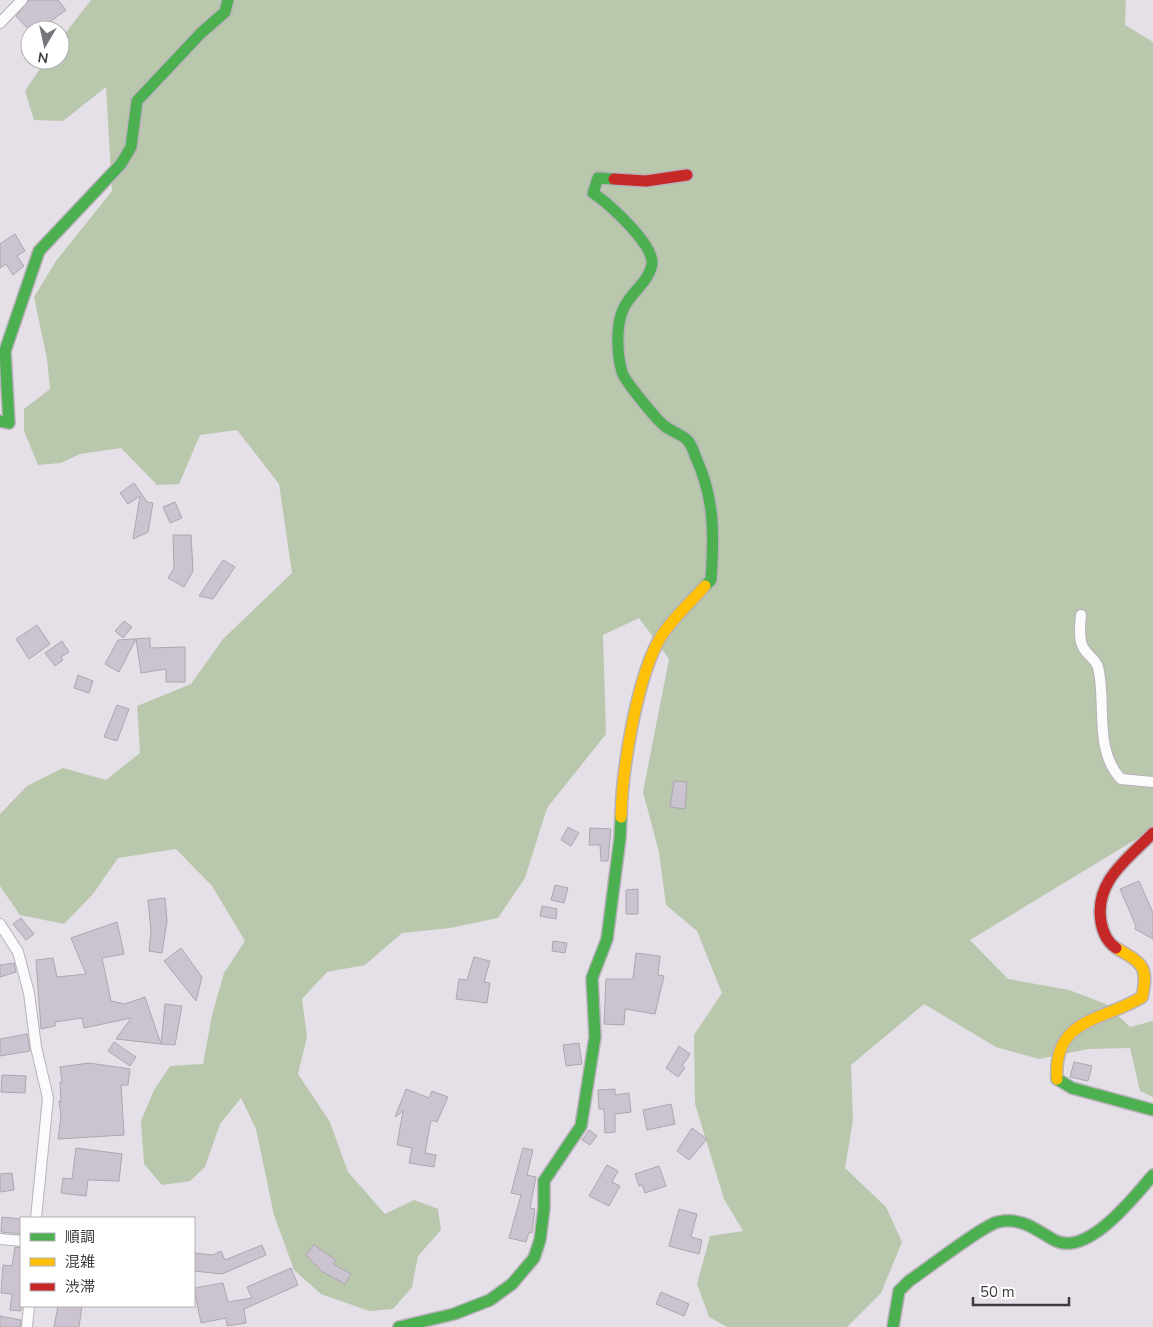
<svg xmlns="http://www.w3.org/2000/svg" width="1153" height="1327" viewBox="0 0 1153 1327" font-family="'Nunito Sans','Noto Sans JP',sans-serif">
<rect width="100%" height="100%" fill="#e5dfe8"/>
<!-- forest -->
<path fill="#b9c8ad" d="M91 0H1126L1125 25 1153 42V829L970 940 1008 979 1069 990 1106 1004 1130 1027 1153 1021V1097L1140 1091 1130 1048 1088 1049 1039 1059 996 1047 924 1004 851 1065 853 1120 845 1168 886 1207 902 1242 881 1293 847 1327H727L709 1317 697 1284 710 1236 743 1231 724 1199 695 1104 694 1035 722 993 697 931 666 905 659 852 643 792 669 659 639 618 603 635 606 734 547 808 525 878 498 918 450 928 402 933 365 965 327 972 302 999 307 1037 298 1074 330 1122 348 1172 385 1214 414 1200 438 1209 441 1230 418 1256 412 1287 393 1309 369 1311 321 1294 294 1270 274 1215 256 1129 241 1098 220 1124 205 1167 190 1181 162 1185 144 1164 141 1121 154 1090 170 1066 203 1064 212 1015 224 973 245 941 212 886 176 849 118 858 93 894 64 924 20 915 0 886V814L27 786 63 768 106 780 140 753 137 706 191 684 223 639 292 573 279 484 237 430 200 435 179 484 157 485 121 448 80 454 61 463 38 465 24 431V409L50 389 47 359 34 297 56 261 112 191 106 87 63 121 34 120 25 91 46 60H60V40Z"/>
<!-- building -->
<path fill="#ccc3d1" stroke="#aca7ae" d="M29 0H58L66 10 39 30H29L16 16Z
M15 234 25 251 17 256 24 266 13 275 6 264 0 268V244Z
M134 483 147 502 153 503 148 532 133 539 140 496 128 504 120 493Z
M175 502 182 518 170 523 163 507Z
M173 535H191L193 571 184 587 168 578 174 568Z
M223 560 235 567 213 599 199 596Z
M124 621 132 627 123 638 115 631Z
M37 625 50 644 29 659 16 639Z
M150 638V648L185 647V682H166V669L141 673 136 639 119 672 105 664 118 640Z
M62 641 69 652 61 657 63 660 55 666 45 653Z
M78 675 93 681 89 693 74 688Z
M117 705 129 709 117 741 104 737Z
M674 781 687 782 685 809 670 807Z
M568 827 579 833 571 846 561 840Z
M590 828 611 829 608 861H601L600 845H589Z
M1139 881 1153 913V939L1135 929 1136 926 1120 889Z
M555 885 568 888 564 903 551 900Z
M638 889V914H626V890Z
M165 898 167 921 162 953 149 951 151 932 148 900Z
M542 906 557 909 556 919 540 916Z
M21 918 34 934 26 940 13 924Z
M117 922 124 954 102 958 111 1001 125 1004 145 997 161 1044 116 1039 131 1018 84 1028 82 1018 55 1022V1026L41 1029 36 960 53 958 57 977 86 974 71 938Z
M553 941 567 943 565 953 552 951Z
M181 948 202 977 196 1001 164 961Z
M636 953 660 956 658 975 664 976 655 1014 625 1009 624 1025 604 1024 606 979H633Z
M474 957 490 961 484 982 490 983 487 1003 456 999 459 979 467 980Z
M14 963 16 972 0 977V965Z
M165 1004 182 1006 175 1045 161 1044Z
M27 1034 30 1051 0 1056V1039Z
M114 1042 136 1057 130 1066 108 1051Z
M579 1043 582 1064 566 1066 563 1045Z
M679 1046 690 1054 682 1066 685 1068 678 1077 666 1068Z
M1074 1062 1092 1066 1088 1081 1070 1077Z
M89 1063 130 1069 128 1085H121L124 1135 58 1139 61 1116 59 1101 61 1102 60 1082H62L60 1067Z
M2 1075 26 1076 25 1093 1 1092Z
M406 1089 429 1098 432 1091 448 1097 437 1122 431 1120 425 1153 436 1155 434 1167 409 1163 412 1148 397 1145 403 1111 395 1117Z
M615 1089V1095L629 1093 631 1112 615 1114V1132L605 1133 604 1109H599L598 1090Z
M671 1104 675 1124 647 1130 643 1110Z
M692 1128 707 1139 689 1160 677 1151Z
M589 1130 597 1136 590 1145 582 1140Z
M76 1148 122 1154 119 1181 88 1180 86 1196 61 1193 63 1178 72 1179Z
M523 1148 533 1150 527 1175 536 1177 530 1208 535 1209 532 1233 529 1232 526 1242 509 1238 521 1195 511 1193Z
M607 1165 618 1171 612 1182 620 1186 609 1206 589 1196Z
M659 1166 666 1186 645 1193 642 1185 639 1186 635 1174Z
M12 1173 14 1190 0 1192V1174Z
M679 1209 697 1214 691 1237 702 1240 699 1254 669 1246Z
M2 1217 21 1219V1234L1 1232Z
M262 1245 266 1255 222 1274 194 1271V1253L213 1255 221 1251 225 1260Z
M314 1245 336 1260 333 1264 351 1274 345 1284 323 1272 306 1255Z
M15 1247 21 1248V1311L10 1310 12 1294 1 1293 3 1265 12 1266Z
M291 1268 298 1285 244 1309 246 1323 227 1326 226 1318 201 1323 194 1288 223 1283 228 1302 252 1298 247 1287Z
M661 1292 689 1304 684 1316 656 1304Z
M58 1306H82L79 1327H54Z
M0 1316 21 1320 20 1327H0Z"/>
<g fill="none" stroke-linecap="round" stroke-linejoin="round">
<defs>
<path id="street" d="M0 23 22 0
M1081 615C1080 625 1078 640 1084 649 1088 655 1096 660 1098 667 1107 704 1093 749 1121 779L1153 782
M0 924 18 952 29 993 36 1047 48 1098 36 1218
M0 1239 21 1241
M27 1327 29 1306"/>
<path id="fast" d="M614 179 598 178 593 193C608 203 654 244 652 264 649 283 628 294 622 312 616 328 617 355 622 372 624 380 658 422 666 427 672 432 684 435 688 441 692 445 694 453 696 458 715 499 714 536 711 580L705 586
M0 421 9 423 5 351 39 251 121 164 131 147 137 101 201 33 225 12 228 0
M1057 1079 1072 1088 1153 1110
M399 1327 454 1314 490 1300 512 1284 534 1258 540 1240 544 1208V1181L581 1126 595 1037 592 978 607 939 620 838 621 817
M893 1327 899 1291 909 1281C924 1271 985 1224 998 1222 1021 1217 1035 1229 1054 1240 1087 1258 1134 1197 1153 1175"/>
<path id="slow" d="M621 817C622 770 637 674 662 635 674 617 691 602 705 586
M1057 1079C1053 1017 1104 1021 1142 997 1149 966 1142 963 1116 948"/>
<path id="jam" d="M614 179 646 181 687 175
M1116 948C1107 942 1103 933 1101 922 1094 881 1128 859 1153 833"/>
</defs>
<!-- street casing -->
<use href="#street" stroke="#b7b2b9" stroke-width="12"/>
<!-- fast casing -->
<use href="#fast" stroke="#b7b2b9" stroke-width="14"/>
<!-- slow casing -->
<use href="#slow" stroke="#b7b2b9" stroke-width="14"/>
<!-- jam casing -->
<use href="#jam" stroke="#b7b2b9" stroke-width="14"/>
<!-- street -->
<use href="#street" stroke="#fbfafc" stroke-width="10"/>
<!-- fast -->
<use href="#fast" stroke="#4caf50" stroke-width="11"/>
<!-- slow -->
<use href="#slow" stroke="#ffc107" stroke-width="11"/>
<!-- jam -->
<use href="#jam" stroke="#c62828" stroke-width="11"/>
</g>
<!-- legend -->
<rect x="20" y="1217" width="175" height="90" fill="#ffffff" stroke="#b2b0b3"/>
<rect x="30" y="1233" width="25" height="8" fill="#4caf50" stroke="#b2b0b3"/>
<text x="65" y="1242" font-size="15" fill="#3e3a40">順調</text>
<rect x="30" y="1258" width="25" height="8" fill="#ffc107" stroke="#b2b0b3"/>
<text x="65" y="1267" font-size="15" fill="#3e3a40">混雑</text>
<rect x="30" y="1283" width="25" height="8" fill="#c62828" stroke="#b2b0b3"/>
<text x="65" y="1292" font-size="15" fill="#3e3a40">渋滞</text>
<!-- north arrow -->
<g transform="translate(45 45) rotate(189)"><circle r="24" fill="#ffffff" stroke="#b2b0b3"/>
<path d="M0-4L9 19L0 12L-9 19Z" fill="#78747b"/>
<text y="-8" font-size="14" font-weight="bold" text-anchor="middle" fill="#3e3a40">N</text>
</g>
<!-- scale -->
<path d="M973 1297v8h96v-8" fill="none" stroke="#3e3a40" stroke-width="2.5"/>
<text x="980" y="1297" font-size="15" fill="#3e3a40" stroke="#ffffff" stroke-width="4" paint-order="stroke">50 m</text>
</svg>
